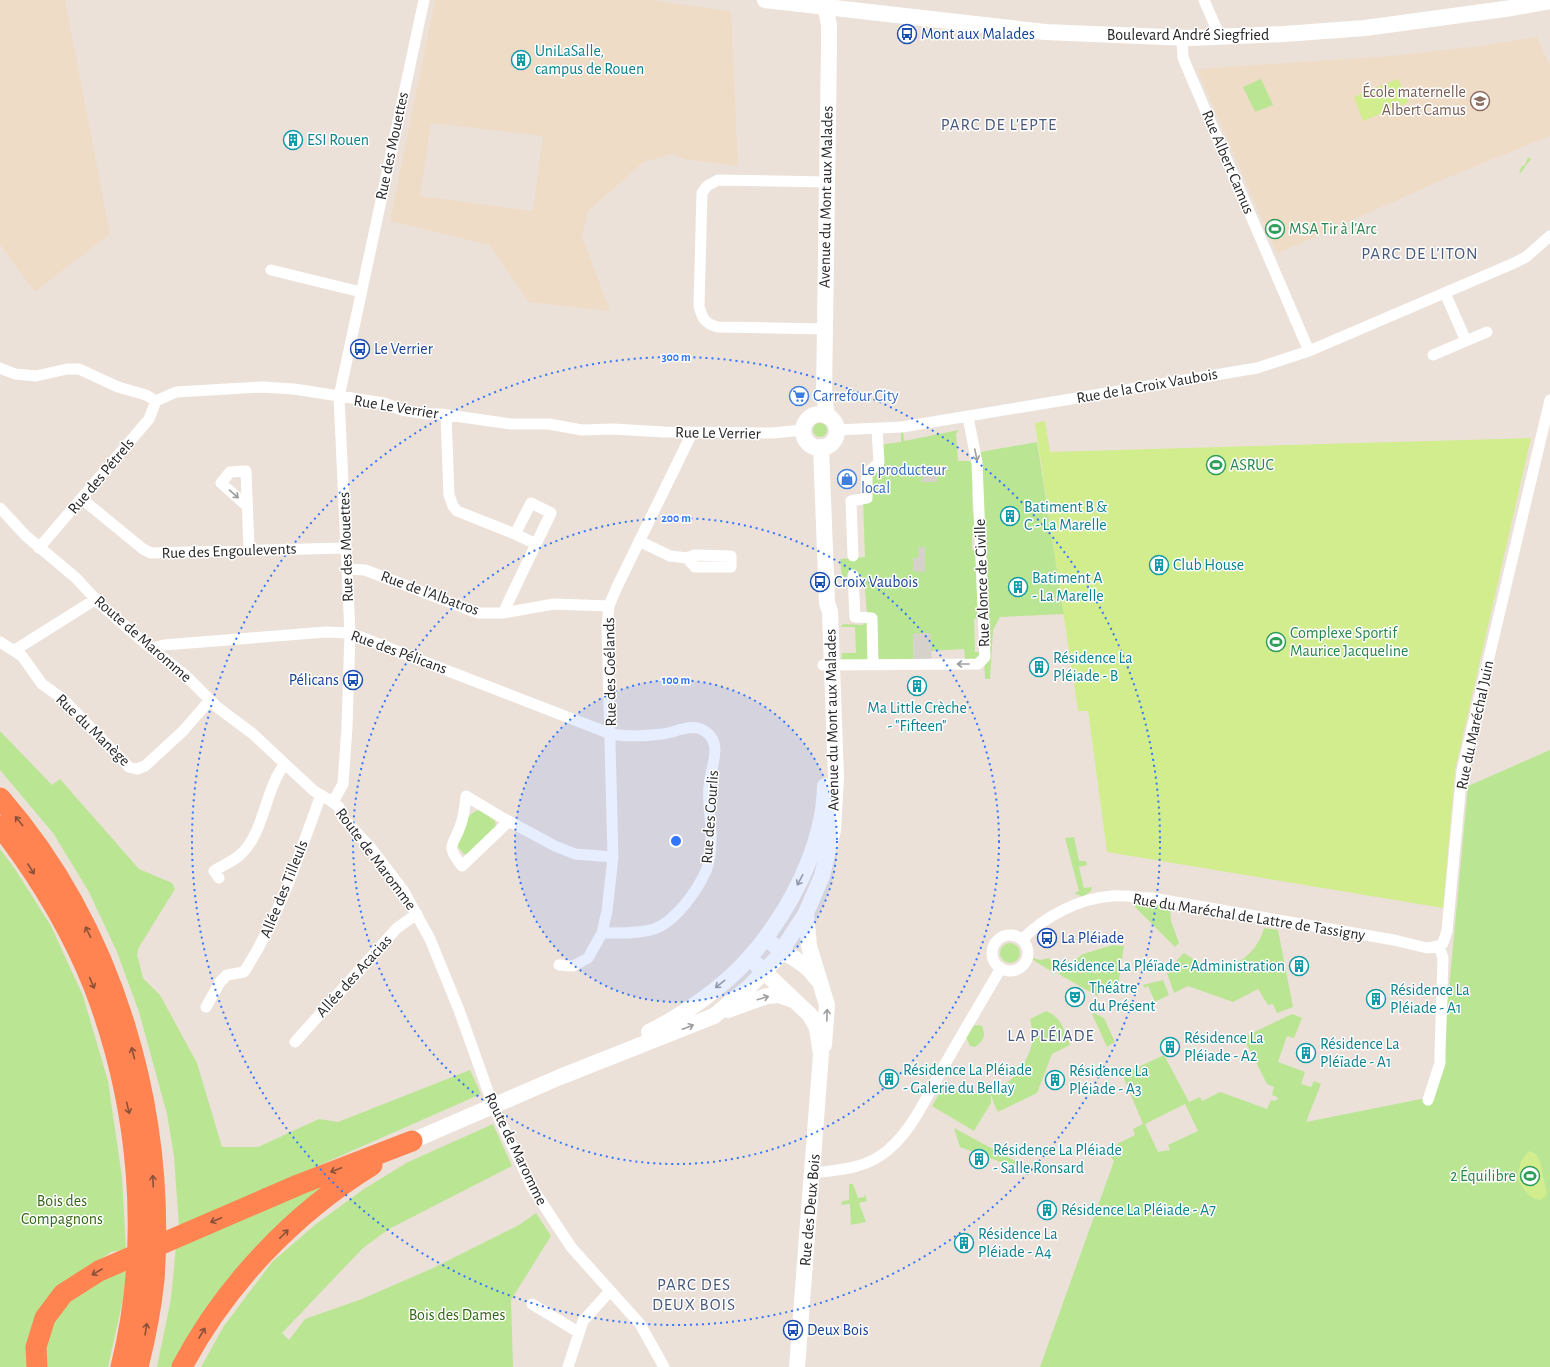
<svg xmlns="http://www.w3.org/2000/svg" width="1550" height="1367" viewBox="0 0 1550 1367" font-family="'Alegreya Sans',sans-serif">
<rect width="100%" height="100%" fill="#ece1d9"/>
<!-- education -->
<path fill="#efdcc7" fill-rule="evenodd" d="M0 0H65L110 234 35 292 0 245Z
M435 0H650L731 11 738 166 684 159 673 154 644 162 588 211 582 236 610 311 529 302 489 245 390 221ZM431 123 543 136 533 211 420 196Z
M1537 37 1550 66V136L1442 180 1277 254 1197 69 1391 56 1481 46Z"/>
<!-- green -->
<path fill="#bae593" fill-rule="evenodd" d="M1261 79 1273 105 1255 112 1243 87Z
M1528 157 1531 159 1519 175 1521 167 1525 165Z
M813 430a7 7 0 1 1 14 0a7 7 0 1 1-14 0Z
M959 430 956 434 958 461H969L974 464 975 490 972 491 973 514H977V535H972V550H977L978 618 974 619 975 652H979V657L976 659 965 660 964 649 931 651 930 633 913 634 914 662 841 665 842 653H856L855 627H841L843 624 863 625 867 615 864 577H842L840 559 865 557 863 501 867 497 878 445 901 442V432L903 431 904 441Z
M1037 442 1064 614 1000 617 993 630 990 679H985L975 453Z
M0 731 52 785 60 779 139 869 172 883 175 889 139 947 137 954 143 978 160 995 197 1063 222 1147H258L319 1119 338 1122 470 1070 481 1094 179 1227 174 1156 167 1114 139 1012 117 952 89 892 53 833 0 770Z
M1550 750V1367H1040L1114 1161 1111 1158 1117 1144 1135 1135 1133 1129 1143 1124 1120 1069 1129 1066 1132 1070 1164 1055 1189 1102 1200 1097 1202 1101 1220 1092 1267 1109 1271 1100 1275 1101 1278 1099 1277 1097 1272 1095 1274 1087 1267 1084 1244 1039 1246 1036 1292 1014 1302 1018 1294 1038 1287 1036 1278 1062 1305 1072 1301 1084 1311 1087 1314 1081 1321 1084 1306 1122 1426 1098 1445 1031 1468 786ZM1185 1104 1198 1131 1168 1145 1170 1150 1158 1152 1145 1124Z
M480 810 495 821 496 828 468 854H464L457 846C462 833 465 812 480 810Z
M1074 837 1079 861H1086L1087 865 1079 867 1084 888 1092 887 1091 891 1083 897 1074 893 1079 891 1065 838Z
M0 849 15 869 51 926 83 996 108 1081 122 1177 126 1249 111 1252 58 1289 39 1312 26 1343 28 1367H0Z
M1136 901 1170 906 1171 921 1179 943 1175 947 1135 907Z
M1264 928 1278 930 1293 1007 1277 1013 1273 1004 1268 1005 1258 989 1233 1002 1188 986 1174 993 1167 973 1169 968 1184 953C1194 960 1206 967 1218 967 1240 968 1259 948 1264 928Z
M1000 953a10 10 0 1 1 20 0a10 10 0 1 1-20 0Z
M1113 945 1124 946 1118 987 1106 989 1097 996 1057 973 1083 954Z
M1033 958 1040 960 1049 958 1055 968 1051 971 1033 960Z
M1163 980 1169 995 1155 1002 1148 986 1145 988 1143 985Z
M1046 1011C1062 1017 1064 1031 1070 1045L1052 1054 1037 1093 998 1112 994 1104 991 1094V1103L974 1131 932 1106 944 1086C957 1091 973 1095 986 1093 1008 1089 1028 1064 1032 1043 1033 1035 1032 1027 1030 1019Z
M1094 1013 1104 1018 1115 1042 1107 1047 1092 1014Z
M979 1025 982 1026C986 1036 984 1040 975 1047L970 1046 966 1037 973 1026Z
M493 1124 512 1166 389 1229 363 1248 282 1333 289 1340 305 1319 362 1299 433 1268 519 1225 536 1213 551 1236 511 1300 513 1367H201L224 1326 272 1262 316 1224 364 1189 408 1162Z
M954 1128 1019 1163 1017 1168 960 1147Z
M357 1169 313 1203 180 1367H157L171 1299 176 1246Z
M849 1184H853L858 1198 864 1197 865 1194 867 1201 859 1203 866 1222 851 1225 850 1204 841 1205 842 1201 849 1200Z
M127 1263 124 1295 108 1367H43L49 1325 58 1310Z"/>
<!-- pitch -->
<path fill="#d2ed8e" d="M1398 79 1409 102 1363 121 1354 97Z
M1045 421 1050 452 1531 438 1455 770 1443 908 1107 852 1088 711H1078L1035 423Z
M1529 1151 1536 1154 1540 1161 1547 1194 1541 1200C1528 1199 1523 1188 1517 1178L1521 1161Z"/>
<!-- plaza -->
<path fill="#d7d1cc" d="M925 472 937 473V482H921Z
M919 547H925V572L913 571V558H918Z
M930 633 932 662H914L913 634Z"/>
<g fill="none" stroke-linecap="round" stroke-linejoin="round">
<!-- street -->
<path stroke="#fff" stroke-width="11" d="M1204 0 1220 37
M1182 37 1183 57 1186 65 1309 351
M271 270 361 292
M1445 293 1466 341
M825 329 718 327C705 324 702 318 699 306L702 193 707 186 718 180 826 182
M1433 355 1487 332
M0 368 15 374 36 376 67 369H79L118 387 146 395 156 401 176 392 262 387 294 389 384 403 402 410 427 414H441L511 424H549L582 430 613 429 664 432 772 433 803 430
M446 415 449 495 453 506 457 511 515 534 536 544 503 613
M836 430 902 427 1257 368 1309 351 1512 264 1526 257 1550 236
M82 499 143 549 151 553 346 548
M247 506 221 483 230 472 246 471 249 549
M0 508 26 536 76 578 100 604 146 644 185 675 217 707 253 734 314 791 331 801 339 807 343 818 371 848 403 890 430 939 459 1010 494 1108 533 1189 571 1247 640 1324 664 1367
M515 534 531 503 551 513 536 544
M639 541 670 556 687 558
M39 548 149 419 156 401
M694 555 731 556V567H695L687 558Z
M853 556 851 501 867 498V473L879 463 877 429
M347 569 365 570 478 613H503L554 604 609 606
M853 575 855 617 872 618 873 664
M0 642 22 656 42 684 63 699 129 767 137 769 145 766 183 731 210 700
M152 648 164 645 326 632 350 633 611 734C627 737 645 736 662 734 674 733 689 724 701 729 726 741 710 767 709 786 707 804 712 823 711 841 711 850 709 863 706 871 697 891 675 922 654 929 637 934 619 933 602 933
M15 650 96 599
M823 665 978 664 985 657 977 463 968 417
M333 802 343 784 347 727 350 633 339 397 424 0
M508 822 462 866C444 844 454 846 461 824 464 816 465 805 466 796L501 817 555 846 575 854 613 857
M219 878 214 871C223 865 234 861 241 854 264 833 265 790 284 765
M992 953a18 18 0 1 1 36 0a18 18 0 1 1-36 0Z
M1022 940C1043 917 1080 898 1112 896 1125 895 1139 898 1152 898L1394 940 1427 948 1439 946
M1439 946 1443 943 1447 931 1462 771 1550 400
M559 965 573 966 588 958 602 933 607 911 613 857 607 626 609 606 616 589 692 433
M206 1007 220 982 227 975 244 972C280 916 298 857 321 795
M295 1042 397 928 417 914
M1428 1100 1440 1063V1054L1443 958 1439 946
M813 1173C837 1170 860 1169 880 1156 909 1137 925 1100 941 1071 961 1036 981 1002 1001 968
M532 1304 578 1332
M568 1367 583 1321 610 1291"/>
<!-- secondary -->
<path stroke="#fff" stroke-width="16" d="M765 0 1045 32 1190 38 1284 34 1365 28 1512 8 1550 1
M824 0 829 25V47L824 395 827 416
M803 431a17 17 0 1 1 34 0a17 17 0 1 1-34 0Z
M806 913 809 946 827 1005 824 1045
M774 945C788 957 805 961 816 978
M756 964 810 1015 817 1028 821 1054 797 1367
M728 1010 767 996 779 995 793 1000
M649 1032C682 1016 725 986 749 958 789 913 824 846 825 786
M412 1141 560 1077 714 1016 748 988 776 959 806 913 822 876 833 830 836 777 830 612 827 603 821 447"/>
<!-- highway -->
<path stroke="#ff8451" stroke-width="21" d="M0 798C114 929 166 1108 154 1280 151 1309 145 1339 138 1367
M0 826C38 875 71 929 94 987 140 1106 152 1243 121 1367
M37 1367 36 1347 45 1318 63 1294 99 1271 298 1185 412 1141
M182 1367C225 1285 293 1214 372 1165"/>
</g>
<!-- one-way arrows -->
<defs><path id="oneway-shaft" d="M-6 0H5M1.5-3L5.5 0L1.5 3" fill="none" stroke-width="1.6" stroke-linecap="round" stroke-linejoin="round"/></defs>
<g stroke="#9e9e9e">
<use href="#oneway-shaft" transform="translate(976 455) rotate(78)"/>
<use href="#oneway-shaft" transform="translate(234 494) rotate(41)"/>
<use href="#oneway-shaft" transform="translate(963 664) rotate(-180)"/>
<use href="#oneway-shaft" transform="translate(800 880) rotate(118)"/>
<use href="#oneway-shaft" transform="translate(720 984) rotate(142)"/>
<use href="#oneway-shaft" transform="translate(763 998) rotate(-16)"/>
<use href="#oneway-shaft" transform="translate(827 1015) rotate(-88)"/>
<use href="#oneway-shaft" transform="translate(688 1027) rotate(-21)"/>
</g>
<g stroke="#89513a">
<use href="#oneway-shaft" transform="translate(19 821) rotate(-129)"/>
<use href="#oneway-shaft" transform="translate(31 869) rotate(58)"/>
<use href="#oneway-shaft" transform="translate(88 932) rotate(-116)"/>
<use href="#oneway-shaft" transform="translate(92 983) rotate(67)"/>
<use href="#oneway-shaft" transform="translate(133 1053) rotate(-105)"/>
<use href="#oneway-shaft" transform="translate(128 1108) rotate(76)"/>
<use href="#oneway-shaft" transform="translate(336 1170) rotate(159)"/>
<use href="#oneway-shaft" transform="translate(153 1181) rotate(-93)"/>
<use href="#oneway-shaft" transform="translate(216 1220) rotate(157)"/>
<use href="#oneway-shaft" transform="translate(284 1234) rotate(-45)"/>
<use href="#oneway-shaft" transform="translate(97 1272) rotate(150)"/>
<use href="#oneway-shaft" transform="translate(146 1329) rotate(-81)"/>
<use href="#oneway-shaft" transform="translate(202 1333) rotate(-59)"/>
</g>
<!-- distance rings -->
<circle cx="676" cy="841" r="161" fill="#3376ff" fill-opacity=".12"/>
<g fill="none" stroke="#3376ff" stroke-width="2" stroke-dasharray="2 4">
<circle cx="676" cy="841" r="161"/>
<circle cx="676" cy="841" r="323"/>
<circle cx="676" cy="841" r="484"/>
</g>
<!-- icons -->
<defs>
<symbol id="bus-ring" viewBox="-11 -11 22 22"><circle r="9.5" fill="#fff" stroke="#1a4fb4" stroke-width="1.5"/><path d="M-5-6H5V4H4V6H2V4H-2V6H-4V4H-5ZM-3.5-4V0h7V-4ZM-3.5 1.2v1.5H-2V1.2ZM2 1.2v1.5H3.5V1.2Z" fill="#1a4fb4"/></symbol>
<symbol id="building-ring" viewBox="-11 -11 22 22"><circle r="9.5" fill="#fff" stroke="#0f9aa8" stroke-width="1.5"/><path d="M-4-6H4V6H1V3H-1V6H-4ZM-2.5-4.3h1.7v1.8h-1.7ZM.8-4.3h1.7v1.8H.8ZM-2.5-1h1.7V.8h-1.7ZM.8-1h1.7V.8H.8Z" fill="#0f9aa8"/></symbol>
<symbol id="school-ring" viewBox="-11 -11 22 22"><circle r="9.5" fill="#fff" stroke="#8d6e63" stroke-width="1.5"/><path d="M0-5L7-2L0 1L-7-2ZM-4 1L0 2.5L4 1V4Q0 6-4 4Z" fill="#8d6e63"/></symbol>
<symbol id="stadium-ring" viewBox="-11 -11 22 22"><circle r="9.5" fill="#fff" stroke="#2e9e5b" stroke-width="1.5"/><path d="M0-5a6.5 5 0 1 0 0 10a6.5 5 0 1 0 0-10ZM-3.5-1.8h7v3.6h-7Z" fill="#2e9e5b"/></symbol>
<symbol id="supermarket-ring" viewBox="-11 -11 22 22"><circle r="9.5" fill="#fff" stroke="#3f7fe0" stroke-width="1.5"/><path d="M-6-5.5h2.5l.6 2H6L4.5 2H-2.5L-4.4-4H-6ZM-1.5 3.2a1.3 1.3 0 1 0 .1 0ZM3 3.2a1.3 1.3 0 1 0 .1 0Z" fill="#3f7fe0"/></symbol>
<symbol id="shop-ring" viewBox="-11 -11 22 22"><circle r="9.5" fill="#fff" stroke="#3f7fe0" stroke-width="1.5"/><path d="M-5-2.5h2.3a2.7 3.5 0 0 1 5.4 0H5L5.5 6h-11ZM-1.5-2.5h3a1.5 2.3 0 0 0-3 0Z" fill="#3f7fe0"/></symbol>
<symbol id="theatre-ring" viewBox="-11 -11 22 22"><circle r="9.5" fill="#fff" stroke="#0f9aa8" stroke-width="1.5"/><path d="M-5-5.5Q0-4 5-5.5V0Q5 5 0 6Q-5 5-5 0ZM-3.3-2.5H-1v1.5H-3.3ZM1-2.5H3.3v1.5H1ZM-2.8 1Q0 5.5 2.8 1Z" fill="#0f9aa8"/></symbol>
</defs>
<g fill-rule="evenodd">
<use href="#bus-ring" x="896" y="23" width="22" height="22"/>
<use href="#building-ring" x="510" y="49" width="22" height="22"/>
<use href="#school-ring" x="1469" y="90" width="22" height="22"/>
<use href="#building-ring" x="282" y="129" width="22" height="22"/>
<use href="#stadium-ring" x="1264" y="218" width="22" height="22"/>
<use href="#bus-ring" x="349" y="338" width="22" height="22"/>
<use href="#supermarket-ring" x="788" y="385" width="22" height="22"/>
<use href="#stadium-ring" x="1205" y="454" width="22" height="22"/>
<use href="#shop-ring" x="836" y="468" width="22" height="22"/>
<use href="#building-ring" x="999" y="505" width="22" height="22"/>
<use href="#building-ring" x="1148" y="554" width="22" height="22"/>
<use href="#bus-ring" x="809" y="571" width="22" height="22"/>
<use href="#building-ring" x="1007" y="576" width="22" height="22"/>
<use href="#stadium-ring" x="1265" y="631" width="22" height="22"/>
<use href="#building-ring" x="1028" y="656" width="22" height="22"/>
<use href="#bus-ring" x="342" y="669" width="22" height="22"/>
<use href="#building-ring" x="906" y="675" width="22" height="22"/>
<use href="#bus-ring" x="1036" y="927" width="22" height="22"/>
<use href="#building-ring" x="1288" y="955" width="22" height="22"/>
<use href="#theatre-ring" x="1064" y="986" width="22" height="22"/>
<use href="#building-ring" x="1365" y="988" width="22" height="22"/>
<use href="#building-ring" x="1159" y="1036" width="22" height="22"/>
<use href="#building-ring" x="1295" y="1042" width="22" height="22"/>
<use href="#building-ring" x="878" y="1068" width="22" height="22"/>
<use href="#building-ring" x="1044" y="1069" width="22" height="22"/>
<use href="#building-ring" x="968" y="1148" width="22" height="22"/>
<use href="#stadium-ring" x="1519" y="1165" width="22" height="22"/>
<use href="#building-ring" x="1036" y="1199" width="22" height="22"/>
<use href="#building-ring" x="953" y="1232" width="22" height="22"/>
<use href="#bus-ring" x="782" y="1319" width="22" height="22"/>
</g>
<g text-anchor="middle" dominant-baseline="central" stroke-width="3" stroke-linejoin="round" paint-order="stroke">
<!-- transit labels -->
<g font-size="16" fill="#164399" stroke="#fff" text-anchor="start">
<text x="921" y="34">Mont aux Malades</text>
<text x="374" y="349">Le Verrier</text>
<text x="834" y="582">Croix Vaubois</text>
<text x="339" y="680" text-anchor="end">Pélicans</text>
<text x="1061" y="938">La Pléiade</text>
<text x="807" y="1330">Deux Bois</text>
</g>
<!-- street labels -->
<g font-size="16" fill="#282828" stroke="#fff">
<text x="1188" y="35">Boulevard André Siegfried</text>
<text transform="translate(392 146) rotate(-78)">Rue des Mouettes</text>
<text transform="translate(1228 162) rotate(67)">Rue Albert Camus</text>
<text transform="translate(826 197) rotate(-89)">Avenue du Mont aux Malades</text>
<text transform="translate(1147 386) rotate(-10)">Rue de la Croix Vaubois</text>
<text transform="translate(396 407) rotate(9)">Rue Le Verrier</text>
<text transform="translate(718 433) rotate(1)">Rue Le Verrier</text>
<text transform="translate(101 476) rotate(-50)">Rue des Pétrels</text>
<text transform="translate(346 547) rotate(-92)">Rue des Mouettes</text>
<text transform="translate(229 551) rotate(-2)">Rue des Engoulevents</text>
<text transform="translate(982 583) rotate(-92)">Rue Alonce de Civille</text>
<text transform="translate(430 593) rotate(20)">Rue de l'Albatros</text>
<text transform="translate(143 639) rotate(41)">Route de Maromme</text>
<text transform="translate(399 652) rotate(20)">Rue des Pélicans</text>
<text transform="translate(610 672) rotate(-91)">Rue des Goélands</text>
<text transform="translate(832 720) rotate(-91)">Avenue du Mont aux Malades</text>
<text transform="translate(1475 725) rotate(-78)">Rue du Maréchal Juin</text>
<text transform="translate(93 730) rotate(44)">Rue du Manège</text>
<text transform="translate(710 817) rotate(-86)">Rue des Courlis</text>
<text transform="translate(376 859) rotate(53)">Route de Maromme</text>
<text transform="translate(284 889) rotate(-68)">Allée des Tilleuls</text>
<text transform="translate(1249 917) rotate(9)">Rue du Maréchal de Lattre de Tassigny</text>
<text transform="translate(354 976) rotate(-48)">Allée des Acacias</text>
<text transform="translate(516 1149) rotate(64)">Route de Maromme</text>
<text transform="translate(810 1210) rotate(-85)">Rue des Deux Bois</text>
</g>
<!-- culture labels -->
<g font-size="16" fill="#0d838f" stroke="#fff" text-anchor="start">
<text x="535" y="51">UniLaSalle,<tspan x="535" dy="18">campus de Rouen</tspan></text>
<text x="307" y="140">ESI Rouen</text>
<text x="1024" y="507">Batiment B &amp;<tspan x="1024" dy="18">C - La Marelle</tspan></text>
<text x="1173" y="565">Club House</text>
<text x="1032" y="578">Batiment A<tspan x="1032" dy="18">- La Marelle</tspan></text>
<text x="1053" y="658">Résidence La<tspan x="1053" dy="18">Pléiade - B</tspan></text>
<text x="917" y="708" text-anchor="middle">Ma Little Crèche<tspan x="917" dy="18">- "Fifteen"</tspan></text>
<text x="1285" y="966" text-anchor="end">Résidence La Pléïade - Administration</text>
<text x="1089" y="988">Théâtre<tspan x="1089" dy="18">du Présent</tspan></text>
<text x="1390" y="990">Résidence La<tspan x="1390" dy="18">Pléiade - A1</tspan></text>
<text x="1184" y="1038">Résidence La<tspan x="1184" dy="18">Pléiade - A2</tspan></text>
<text x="1320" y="1044">Résidence La<tspan x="1320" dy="18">Pléïade - A1</tspan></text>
<text x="903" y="1070">Résidence La Pléiade<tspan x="903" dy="18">- Galerie du Bellay</tspan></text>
<text x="1069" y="1071">Résidence La<tspan x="1069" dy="18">Pléiade - A3</tspan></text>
<text x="993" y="1150">Résidence La Pléiade<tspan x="993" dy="18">- Salle Ronsard</tspan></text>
<text x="1061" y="1210">Résidence La Pléiade - A7</text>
<text x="978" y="1234">Résidence La<tspan x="978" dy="18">Pléiade - A4</tspan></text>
</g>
<!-- education labels -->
<g font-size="16" fill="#785e54" stroke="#fff" text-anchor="end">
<text x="1466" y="92">École maternelle<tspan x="1466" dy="18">Albert Camus</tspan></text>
</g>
<!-- leisure labels -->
<g font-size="16" fill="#27864d" stroke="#fff" text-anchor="start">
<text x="1289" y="229">MSA Tir à l'Arc</text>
<text x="1230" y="465">ASRUC</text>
<text x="1290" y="633">Complexe Sportif<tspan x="1290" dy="18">Maurice Jacqueline</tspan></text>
<text x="1516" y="1176" text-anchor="end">2 Équilibre</text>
</g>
<!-- shop labels -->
<g font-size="16" fill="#366cbe" stroke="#fff" text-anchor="start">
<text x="813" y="396">Carrefour City</text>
<text x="861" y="470">Le producteur<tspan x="861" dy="18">local</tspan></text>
</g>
<!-- park labels -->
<g font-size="16" fill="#336816" stroke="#fff">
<text x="62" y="1201">Bois des<tspan x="62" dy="18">Compagnons</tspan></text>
<text x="457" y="1315">Bois des Dames</text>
</g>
<!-- neighbourhood labels -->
<g font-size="17" letter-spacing="1" fill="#47587b" stroke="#fff">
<text x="999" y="124">PARC DE L'EPTE</text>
<text x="1420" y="253">PARC DE L'ITON</text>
<text x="1051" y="1035">LA PLÉIADE</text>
<text x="694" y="1284">PARC DES<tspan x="694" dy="20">DEUX BOIS</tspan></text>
</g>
</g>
<circle cx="676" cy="841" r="6" fill="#3376ff" stroke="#fff" stroke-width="2"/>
<g font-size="12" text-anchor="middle" font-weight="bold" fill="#3376ff" stroke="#fff" stroke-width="3" stroke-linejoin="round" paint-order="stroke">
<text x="676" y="361">300 m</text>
<text x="676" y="522">200 m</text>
<text x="676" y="684">100 m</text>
</g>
</svg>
